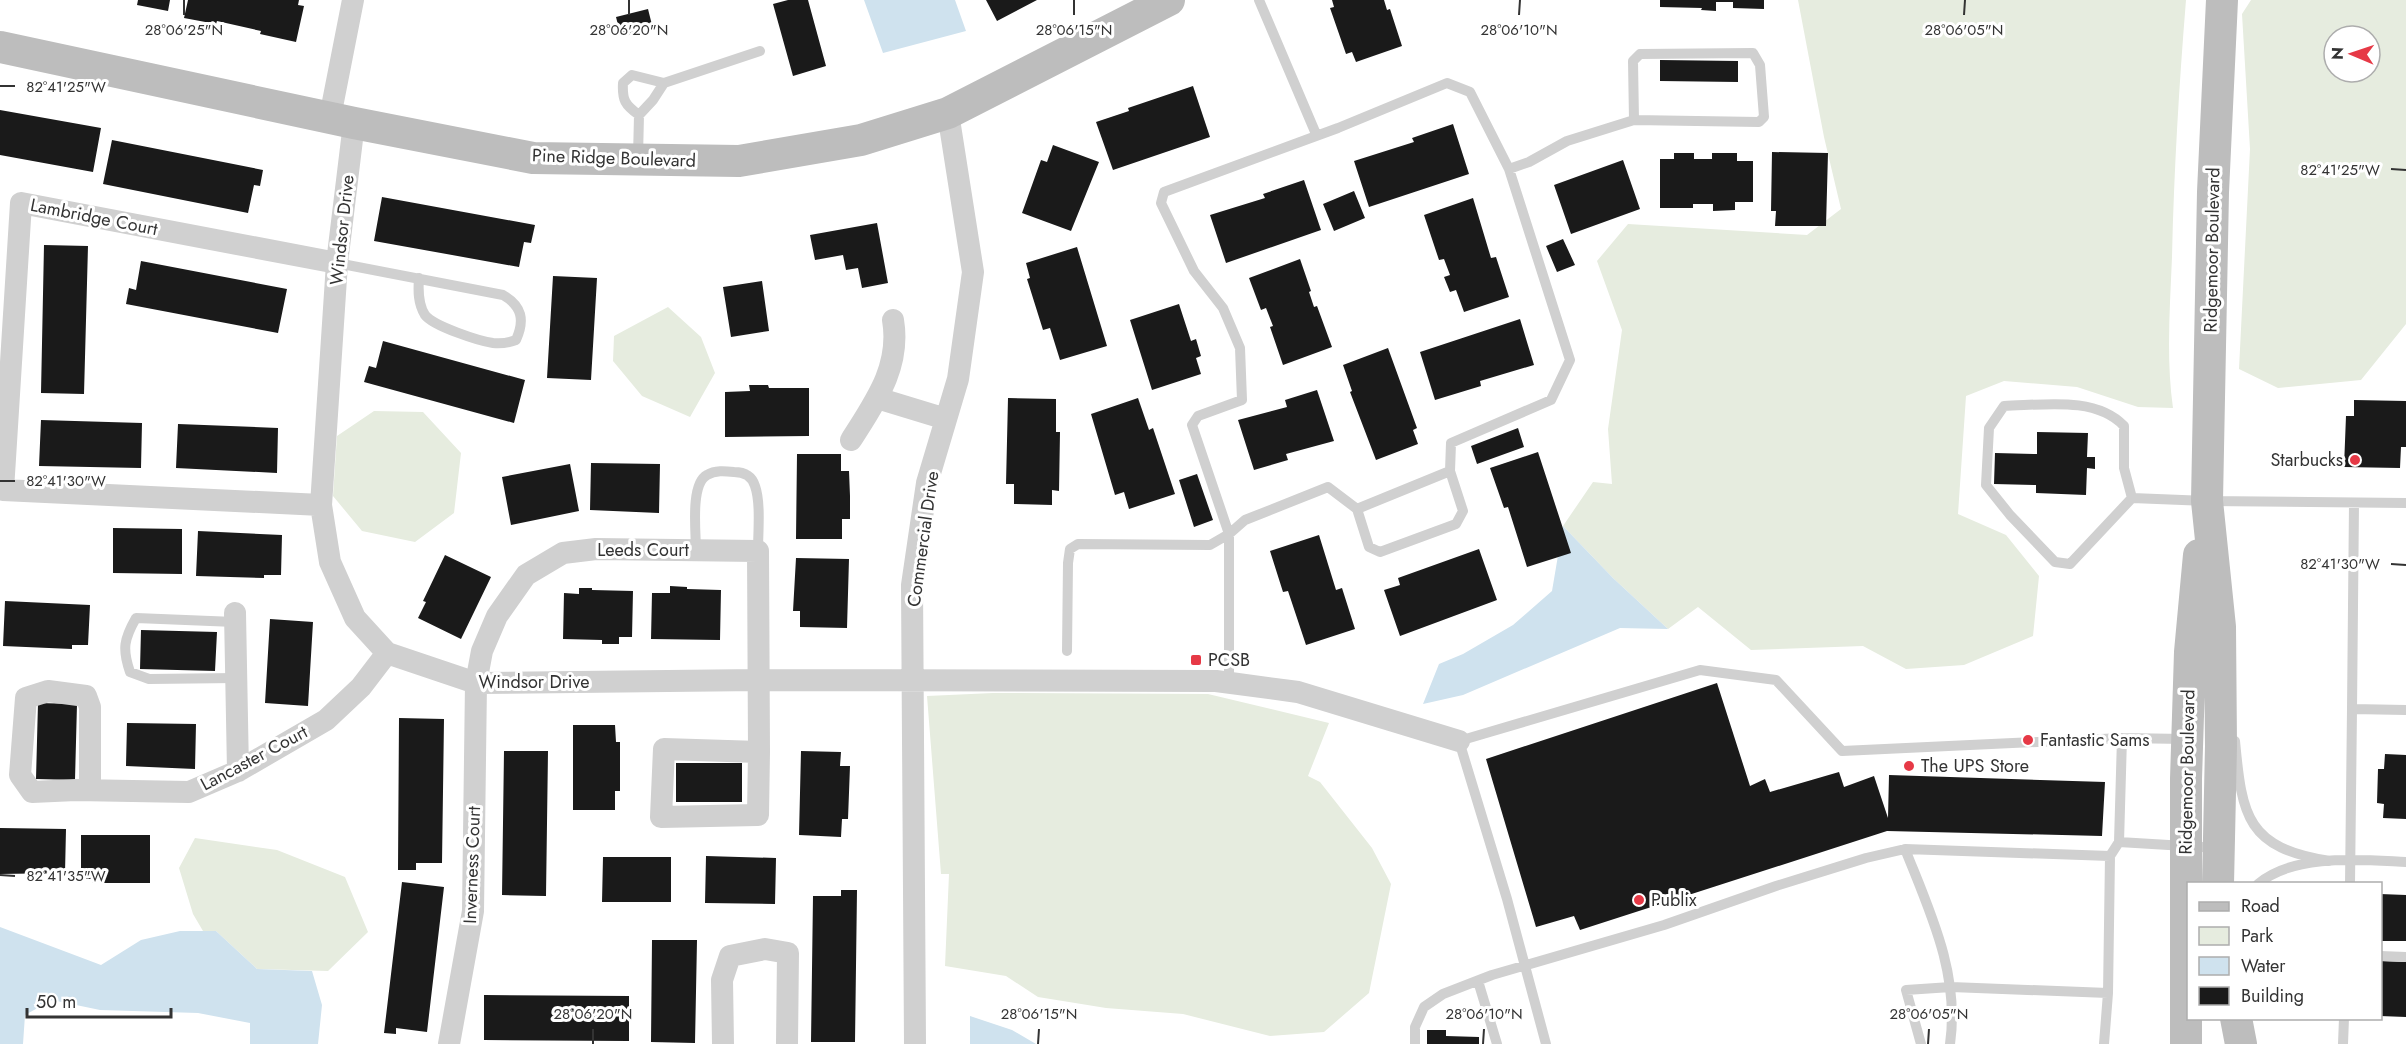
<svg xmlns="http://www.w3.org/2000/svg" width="2406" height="1044" viewBox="0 0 2406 1044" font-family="Jost,sans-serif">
<rect width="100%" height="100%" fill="#fff"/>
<!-- green -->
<path fill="#e6ecdf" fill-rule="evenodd" d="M1798 0H2186C2179 86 2174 171 2172 257 2170 307 2166 358 2173 408L2138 407 2077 387 2004 381 1966 396 1958 514 2006 535 2039 576 2033 636 1964 665 1906 669 1863 646 1751 650 1698 607 1668 629 1613 578 1563 526 1593 482 1612 484 1608 429 1622 330 1597 261 1628 224 1807 235 1841 209 1824 137Z
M2251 0H2406V324L2361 380 2278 388 2239 369 2250 149 2242 14ZM2334 36H2370V72H2334Z
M668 307 701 337 715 373 690 417 642 396 613 361 614 336Z
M374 411 423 412 461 453 454 513 415 542 362 531 333 496 337 436Z
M993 693 1208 694 1329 723 1308 776 1320 782 1372 848 1391 884 1369 993 1324 1032 1270 1036 1183 1014 1106 1008 1038 997 1006 976 945 966 949 874H941L927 696Z
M195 838 277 850 345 877 368 932 328 971 257 969 216 931H203L193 914 179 868Z"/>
<!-- water -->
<path fill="#cfe2ee" d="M864 0H955L966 31 883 53Z
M1563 526 1613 578 1668 629 1620 628 1463 695 1423 704 1439 664 1463 654 1513 625 1552 591Z
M0 927 101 965 141 940 180 931H216L257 969 312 971 322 1005 318 1044H250V1023L198 1013 100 1010 52 1000 25 1015 23 1044H0Z
M970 1016 1012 1030 1036 1044H970Z"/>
<!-- building -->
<path fill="#1a1a1a" d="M138 0H170L168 11 137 5Z
M188 0H299L298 5 304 6 296 42 260 34 261 31 217 21 216 24 184 18Z
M788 0H808L826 66 793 76 773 4Z
M986 0H1037L997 21Z
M1332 0H1384L1387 10 1390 9 1402 46 1356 62 1352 52 1346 54 1330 8 1334 7Z
M1660 0H1764V9L1733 8V2H1716V11L1701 10 1702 8 1660 7Z
M648 9 653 29 621 37 616 17Z
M1660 60 1738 61V82L1660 81Z
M1193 86 1210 137 1113 170 1096 122 1129 111 1128 108Z
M0 110 101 128 93 172 0 155Z
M1453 124 1469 174 1369 207 1354 161 1414 142 1412 138Z
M112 140 263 170 260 186 254 185 248 213 103 184Z
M1053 145 1099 162 1071 231 1022 213 1041 160 1047 162Z
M1772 152 1828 153 1826 226H1775L1776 211H1771Z
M1674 153H1694V159H1712V153H1737V161H1753V202H1735V210L1713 211V204H1693V208H1660V159H1674Z
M1623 160 1640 209 1571 234 1554 185Z
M1304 180 1321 230 1226 263 1210 215 1265 198 1263 194Z
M1354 191 1365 218 1334 231 1323 204Z
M382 197 535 225 531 243 524 242 519 267 374 241Z
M1473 198 1491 258 1496 257 1509 297 1464 312 1456 290 1450 292 1444 277 1450 275 1444 259 1439 260 1424 215Z
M877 223 888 283 862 288 858 268 846 270 843 255 815 260 810 235Z
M1563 239 1575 265 1557 272 1546 246Z
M44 245 88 246 84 394 41 393Z
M1077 247 1107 346 1060 360 1050 328 1043 330 1027 279 1030 278 1026 263Z
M1300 259 1311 291 1309 292 1314 307 1317 306 1332 347 1283 365 1270 327 1273 326 1266 308 1261 310 1249 278Z
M141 261 287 289 278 333 126 304 129 288 136 290Z
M553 276 597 278 591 380 547 378Z
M762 281 769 331 731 337 723 287Z
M1179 304 1191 341 1196 339 1201 356 1196 358 1201 374 1152 390 1130 320Z
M1520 319 1534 365 1480 381 1481 386 1435 400 1420 352Z
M383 341 525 380 514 423 364 382 369 366 376 368Z
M1388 348 1417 428 1413 430 1418 444 1376 460 1350 392 1352 391 1343 365Z
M749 385H768L769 388H809V436L725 437V392L750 391Z
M1317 390 1334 441 1286 454 1288 460 1254 470 1238 420 1287 407 1285 400Z
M1008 398 1056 399V432H1060L1059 491 1052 490V505L1014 504V484H1006Z
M1138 398 1149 430 1153 428 1175 494 1129 509 1124 492 1115 495 1091 414Z
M2354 400 2406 401V447H2401L2400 468 2344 467 2346 416H2354Z
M41 420 142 423 141 468 39 466Z
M178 424 278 428 277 473 176 468Z
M1518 428 1524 447 1477 464 1471 446Z
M2037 432 2088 433 2087 457H2095V469L2087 468 2086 495 2036 493V485L1994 484 1995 453 2037 454Z
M1538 452 1571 553 1527 567 1508 507 1504 508 1490 468Z
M797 454H841V471H849L850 496V519H842V539H796Z
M591 463 660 464 659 513 590 510Z
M570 464 579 511 511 525 502 477Z
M1197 474 1213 520 1194 527 1179 480Z
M113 528 182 529V574L113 573Z
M198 531 282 535 281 575H264V578L196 576Z
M1319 535 1336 590 1342 588 1355 629 1306 645 1288 591 1283 592 1270 551Z
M1479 549 1497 600 1400 636 1384 590 1400 585 1398 578Z
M445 555 491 577 461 639 418 618 426 602 423 601Z
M796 558 849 559 847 628 800 627V611H793Z
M670 586 687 587V589L721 590 720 640 651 639 652 593H670Z
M579 588H592V590L633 591 632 637H619V644H602V640L563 639 564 593 579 594Z
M5 601 90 605 88 645H72V649L3 646Z
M270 619 313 622 308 706 265 703Z
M141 630 217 632 215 671 140 669Z
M1717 683 1750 786 1765 779 1770 792 1839 772 1844 787 1874 776 1888 818 1889 775 2105 782 2102 836 1887 831 1580 930 1574 916 1536 927 1486 759Z
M38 703 77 704 75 780 36 779Z
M399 718 444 719 442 863H416V870H398Z
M127 723 196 724 195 769 126 766Z
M573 725H615L616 742H620V791H615V810H573Z
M504 751H548L546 896 502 895Z
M801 751 841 752 840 766H850L848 819H842L841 837 799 835Z
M2385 754 2406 755V819L2383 818 2384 804 2377 803 2378 769H2384Z
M676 763H742V802H676Z
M0 828 66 829 65 873 0 874Z
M81 835H150V883H92L93 879H81Z
M706 856 776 858 775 904 705 903Z
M603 857H671V902H602Z
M402 882 444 887 427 1032 396 1028V1034L384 1033Z
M841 890H857L855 1042H811L813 896H841Z
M2380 894 2406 895V941H2380Z
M652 940H697L695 1043 651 1042Z
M2380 961 2406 962V1017L2380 1016Z
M484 995 629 996V1041L484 1040Z
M1427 1030H1446V1036L1479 1037V1044H1427Z"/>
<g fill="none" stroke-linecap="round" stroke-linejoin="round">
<!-- lane -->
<path stroke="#d0d0d0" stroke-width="10" d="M1259 0 1316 134
M639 115C625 105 622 100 623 83L632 75 664 83
M638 157 639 115 653 100 664 83 760 51
M337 263 503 295C522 306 525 320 516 340 508 343 502 344 493 343 479 341 433 326 425 315 418 304 418 291 419 278
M2132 498 2124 468V426C2096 396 2043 405 2004 406L1989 428 1986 485 2010 515 2055 562 2070 564 2132 498 2207 501 2406 503
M2354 503 2352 709 2406 710
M1357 509 1369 547 1380 552 1456 524 1463 511 1450 471
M696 550C696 533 690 484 707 475 715 470 725 471 734 472 744 472 752 476 755 486 761 503 758 532 758 551
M235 622 136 618C124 639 122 649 130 672L149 679 236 678
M1067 651 1068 563 1070 549 1078 544 1210 545 1229 534 1245 520 1328 487 1357 509 1450 471 1451 443 1551 400 1570 360 1509 169
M1229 682V534L1192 425 1198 416 1242 400 1240 348 1223 308 1194 271 1161 203 1164 192 1338 128 1447 83 1470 92 1509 169 1529 162 1567 141 1634 120 1633 61 1640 54 1753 53 1760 65 1764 117 1759 122 1634 120
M2235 741C2242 817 2247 848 2330 861
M2119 842 2218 848
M1905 849C1930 912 1960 974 1950 1044
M2258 884C2294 853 2362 860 2406 862
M2350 884 2352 709
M2380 956 2406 957
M1478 981 1497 1044
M1415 1044V1027L1424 1007 1443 994 1492 975 1664 925 1776 886 1866 858 1905 849 2110 856
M1546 1044 1507 899 1459 741 1700 670 1776 680 1842 751 2122 738 2185 739
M1921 1044 1906 990 1951 987 2108 993
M2104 1044 2108 993 2110 856 2119 842 2122 738
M2343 1044 2344 1018"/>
<!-- street -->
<path stroke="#d0d0d0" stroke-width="22" d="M330 117 353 0
M354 123 337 263 321 505 330 562 355 618 387 653 476 683 759 680 1216 681 1298 692 1459 741
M877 398 946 419
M851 440C875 402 901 367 893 320
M321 505 3 490 21 203 337 263
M235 613 238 771
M664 749 759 752 758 815 661 817Z
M90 790V707L86 696 48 691 26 698 20 775 32 792 76 790 189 792 238 771 326 720 361 687 387 653
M449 1044 473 911 476 683 482 651 497 616 526 575 563 553 596 549 758 551 759 752
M723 1044 722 980 730 956 765 949 788 953 787 1044
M915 1044 912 585 927 483 958 379 973 272 948 113"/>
<!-- secondary -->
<path stroke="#bdbdbd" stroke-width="32" d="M0 47 354 123 533 158 739 161 861 140 948 113 1169 0
M2218 884 2221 746 2220 627 2207 501 2213 192 2222 0
M2236 1018 2241 1044
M2186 1044V779L2190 652 2199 555"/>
</g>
<!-- ticks -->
<path fill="none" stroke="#333" stroke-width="2" d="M184 15V0M629 15V0M1074 15V0M1519 15 1520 0M1964 15 1965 0M0 86H15M2391 169 2406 170M0 481H15M2391 564 2406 565M0 875 15 876M593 1044V1029M1038 1044 1039 1029M1483 1044 1484 1029M1928 1044 1929 1029"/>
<!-- markers -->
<g fill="#e63946" stroke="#fff" stroke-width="2">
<circle cx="2355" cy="460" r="6"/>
<rect x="1190" y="654" width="12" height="12" rx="3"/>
<circle cx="2028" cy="740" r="6"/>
<circle cx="1909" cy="766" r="6"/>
<circle cx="1639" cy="900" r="6"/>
</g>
<g text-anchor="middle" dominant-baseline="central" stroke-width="6" stroke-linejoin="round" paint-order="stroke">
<!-- street labels -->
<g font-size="18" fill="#333" stroke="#fff">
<text transform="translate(614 158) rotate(2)">Pine Ridge Boulevard</text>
<text transform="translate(94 217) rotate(11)">Lambridge Court</text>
<text transform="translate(342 230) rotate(-84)">Windsor Drive</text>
<text transform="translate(2212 250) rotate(-89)">Ridgemoor Boulevard</text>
<text transform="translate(923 539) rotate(-82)">Commercial Drive</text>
<text x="643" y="550">Leeds Court</text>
<text x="534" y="682">Windsor Drive</text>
<text transform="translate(254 758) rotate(-28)">Lancaster Court</text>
<text transform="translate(2187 772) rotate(-89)">Ridgemoor Boulevard</text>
<text transform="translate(472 865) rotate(-88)">Inverness Court</text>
</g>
<!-- poi labels -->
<g font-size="18" fill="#333" stroke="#fff" text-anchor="start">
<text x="2343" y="460" text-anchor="end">Starbucks</text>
<text x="1208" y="660">PCSB</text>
<text x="2040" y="740">Fantastic Sams</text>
<text x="1921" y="766">The UPS Store</text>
<text x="1651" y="900">Publix</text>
</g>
</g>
<g font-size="15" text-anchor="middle" fill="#333" stroke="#fff" stroke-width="6" stroke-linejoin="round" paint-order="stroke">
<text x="184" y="35">28°06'25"N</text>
<text x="629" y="35">28°06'20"N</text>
<text x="1074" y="35">28°06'15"N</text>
<text x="1519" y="35">28°06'10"N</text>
<text x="1964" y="35">28°06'05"N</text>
<text x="66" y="92">82°41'25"W</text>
<text x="2340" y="175">82°41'25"W</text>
<text x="66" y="486">82°41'30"W</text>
<text x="2340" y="569">82°41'30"W</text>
<text x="66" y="881">82°41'35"W</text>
<text x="593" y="1019">28°06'20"N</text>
<text x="1039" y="1019">28°06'15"N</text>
<text x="1484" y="1019">28°06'10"N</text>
<text x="1929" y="1019">28°06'05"N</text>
</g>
<!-- legend -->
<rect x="2187" y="882" width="195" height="138" fill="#ffffff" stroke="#adadad" stroke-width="1.5"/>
<rect x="2199" y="902" width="30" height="9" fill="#bdbdbd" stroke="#adadad" stroke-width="1.5"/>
<text x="2241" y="912" font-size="18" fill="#333333">Road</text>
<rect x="2199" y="927" width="30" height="18" fill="#e6ecdf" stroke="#adadad" stroke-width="1.5"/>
<text x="2241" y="942" font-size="18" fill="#333333">Park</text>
<rect x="2199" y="957" width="30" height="18" fill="#cfe2ee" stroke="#adadad" stroke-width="1.5"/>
<text x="2241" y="972" font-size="18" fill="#333333">Water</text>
<rect x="2199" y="987" width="30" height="18" fill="#1a1a1a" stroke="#adadad" stroke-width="1.5"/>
<text x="2241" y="1002" font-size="18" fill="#333333">Building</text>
<!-- north arrow -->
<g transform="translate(2352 54) rotate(272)"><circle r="28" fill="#ffffff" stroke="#adadad" stroke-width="1.5"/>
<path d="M0-4.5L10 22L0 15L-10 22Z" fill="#e63946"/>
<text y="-9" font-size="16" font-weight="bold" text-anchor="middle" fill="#333333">N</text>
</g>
<!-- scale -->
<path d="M27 1008v9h144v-9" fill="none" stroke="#333333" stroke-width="3"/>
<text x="36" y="1008" font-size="18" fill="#333333" stroke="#ffffff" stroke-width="4.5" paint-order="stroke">50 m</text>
</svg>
